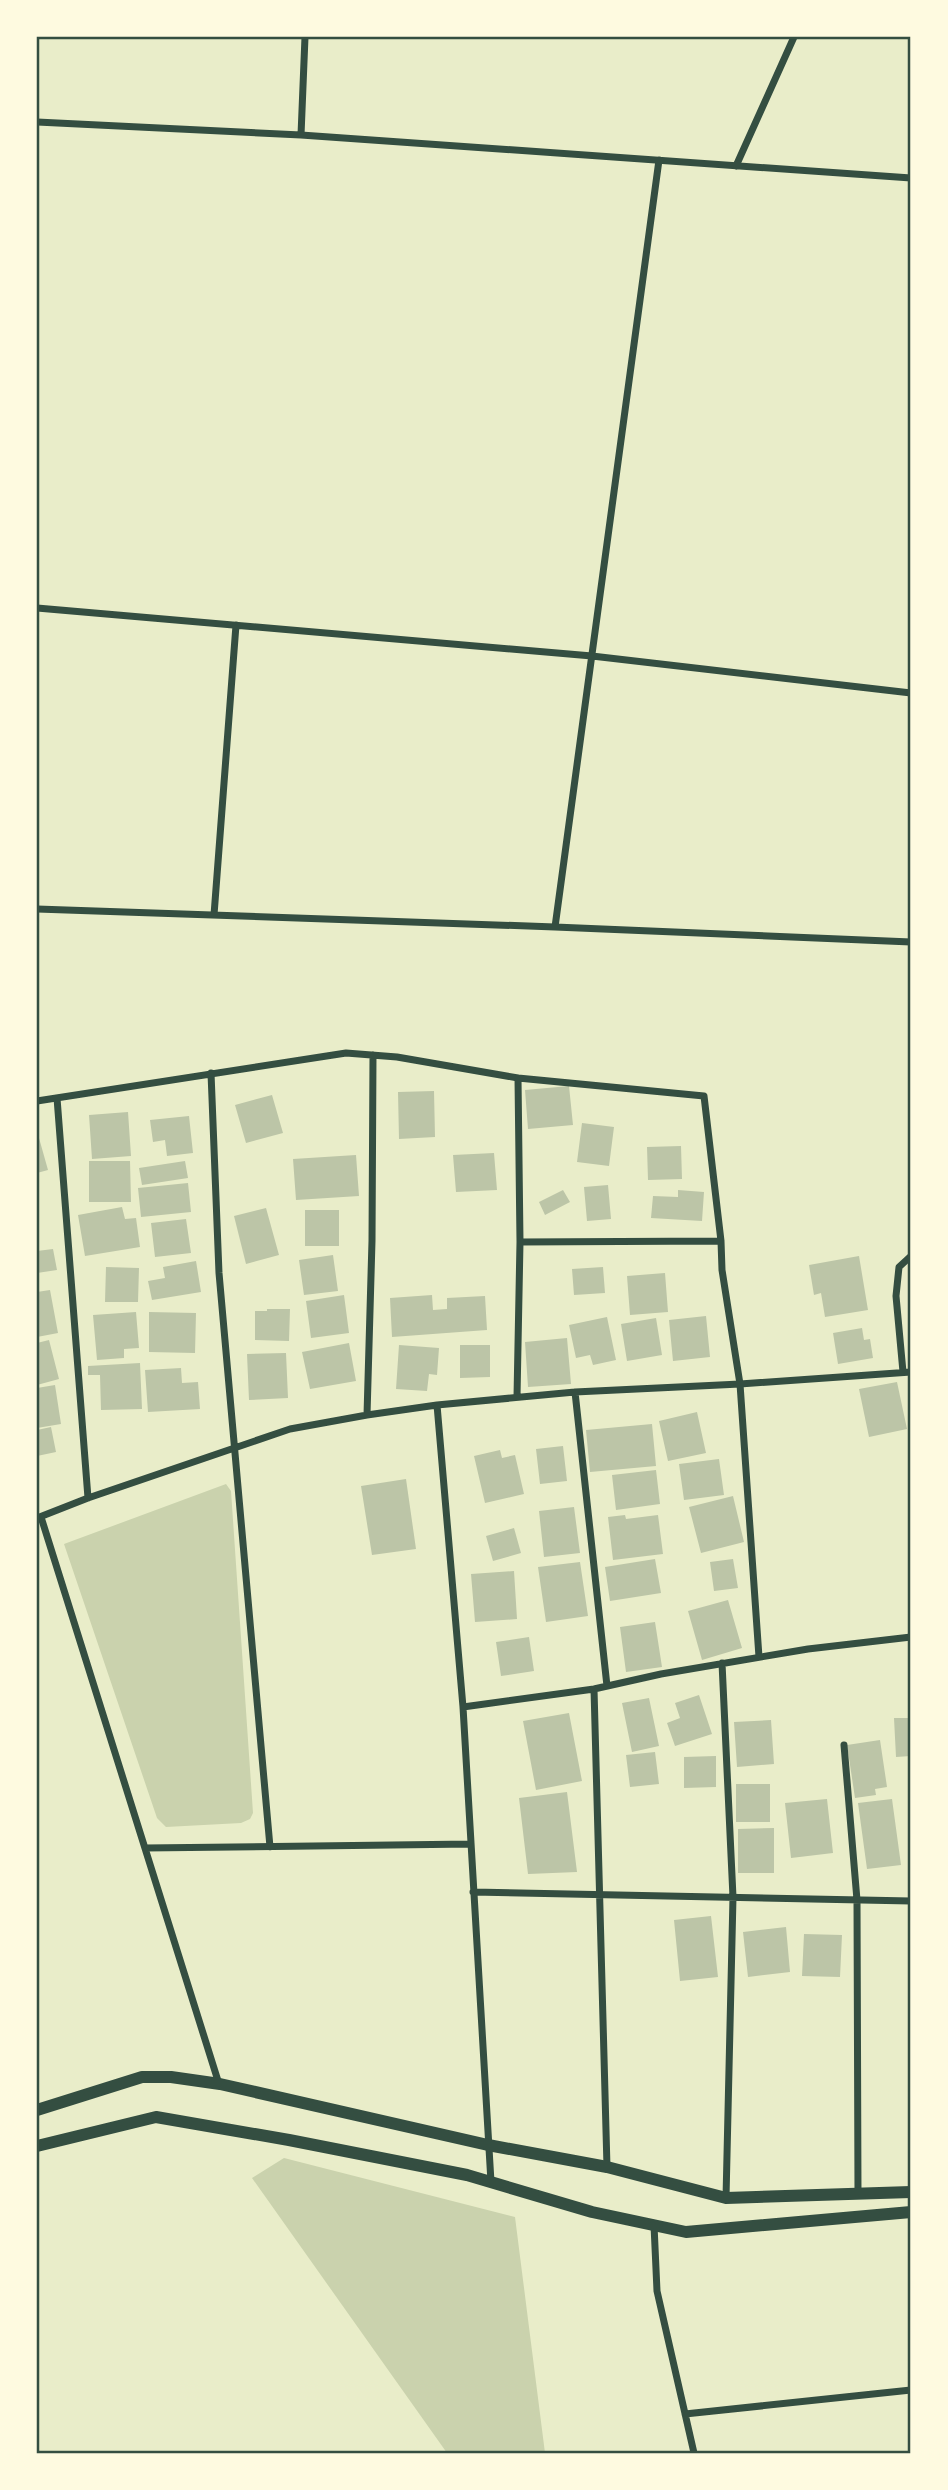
<svg xmlns="http://www.w3.org/2000/svg" width="948" height="2490" viewBox="0 0 948 2490" font-family="'Public Sans',sans-serif">
<rect width="100%" height="100%" fill="#e9edc9"/>
<!-- green -->
<path fill="#cad2ad" d="M226 1484 231 1491 253 1813 250 1819 241 1823 166 1827 157 1818 64 1544Z
M284 2158 515 2217 545 2453H447L252 2178Z"/>
<!-- building -->
<path fill="#bcc5a7" d="M569 1086 573 1125 528 1129 525 1090Z
M434 1091 435 1137 399 1139 398 1092Z
M272 1095 283 1133 246 1143 235 1105Z
M128 1112 131 1156 92 1159 89 1115Z
M189 1116 193 1153 167 1156 165 1140 153 1142 150 1120Z
M582 1123 614 1127 609 1166 577 1162Z
M39 1138 48 1170 37 1173V1139Z
M681 1146 682 1179 648 1180 647 1147Z
M494 1153 497 1190 456 1192 453 1155Z
M356 1155 359 1196 296 1200 293 1159Z
M89 1161H130L131 1202H89Z
M185 1161 188 1178 142 1185 139 1168Z
M188 1183 191 1212 141 1217 138 1188Z
M608 1185 611 1219 587 1221 584 1187Z
M563 1190 570 1202 545 1215 539 1202Z
M678 1190 704 1192 702 1221 651 1218 653 1196 678 1197Z
M122 1207 125 1219 136 1218 140 1247 85 1256 78 1215Z
M266 1208 279 1255 246 1264 234 1216Z
M305 1210H339V1246H305Z
M186 1219 191 1253 155 1257 151 1223Z
M53 1249 57 1270 37 1273V1251Z
M333 1255 338 1291 304 1295 299 1260Z
M859 1256 868 1310 825 1317 821 1293 814 1295 809 1265Z
M196 1261 201 1292 152 1300 148 1281 165 1278 163 1267Z
M106 1267 139 1268 138 1302H105Z
M603 1267 605 1293 574 1295 572 1269Z
M665 1273 668 1312 630 1315 627 1276Z
M50 1290 58 1333 37 1337V1292Z
M344 1295 349 1333 311 1338 306 1301Z
M432 1295 433 1310 447 1309V1298L485 1296 487 1330 392 1337 390 1298Z
M267 1309H290L289 1341 255 1340V1311H267Z
M136 1312 139 1348 124 1349V1358L97 1360 93 1315Z
M149 1312 196 1313 195 1353 149 1352Z
M706 1316 710 1357 673 1361 669 1320Z
M607 1317 616 1360 593 1365 590 1355 576 1358 569 1325Z
M656 1318 662 1355 627 1361 621 1324Z
M862 1328 864 1340 870 1339 873 1358 838 1364 833 1333Z
M567 1338 571 1384 528 1387 525 1342Z
M49 1340 59 1379 37 1385V1343Z
M349 1343 356 1381 310 1389 302 1352Z
M399 1345 439 1348 437 1375 429 1374 427 1391 396 1389Z
M460 1345H490V1377L460 1378Z
M286 1353 288 1398 249 1400 247 1354Z
M140 1363 142 1409 101 1410 100 1375H88V1366Z
M181 1368 182 1383 198 1382 200 1409 148 1412 145 1370Z
M897 1382 907 1429 869 1437 859 1389Z
M55 1385 61 1424 37 1428V1388Z
M697 1412 706 1453 668 1461 659 1421Z
M652 1424 656 1466 590 1472 586 1430Z
M51 1427 56 1452 37 1456V1430Z
M563 1446 567 1481 540 1484 536 1449Z
M500 1450 502 1458 515 1455 524 1494 485 1503 474 1456Z
M719 1459 724 1495 684 1500 679 1464Z
M656 1470 660 1504 616 1510 612 1475Z
M406 1479 416 1549 372 1555 361 1486Z
M733 1496 744 1542 701 1553 689 1507Z
M574 1507 580 1553 544 1557 539 1511Z
M625 1515 626 1519 658 1515 663 1554 613 1560 608 1517Z
M514 1528 521 1553 493 1561 486 1536Z
M655 1559 661 1593 610 1601 605 1567Z
M733 1559 738 1588 714 1591 710 1562Z
M580 1562 588 1616 546 1622 538 1567Z
M514 1571 517 1619 475 1622 471 1574Z
M728 1600 742 1648 702 1660 688 1611Z
M655 1622 662 1667 626 1672 620 1627Z
M529 1637 534 1671 501 1676 496 1642Z
M699 1695 712 1734 675 1746 667 1723 680 1718 675 1703Z
M649 1698 659 1746 632 1752 622 1703Z
M569 1713 582 1781 536 1790 523 1721Z
M894 1718H911V1756L896 1757Z
M771 1720 774 1764 737 1767 734 1722Z
M880 1740 887 1787 875 1789 876 1795 855 1798 847 1745Z
M655 1752 659 1784 630 1787 626 1755Z
M716 1756V1787L684 1788V1757Z
M736 1784H770V1822H736Z
M567 1792 577 1872 528 1874 519 1798Z
M827 1799 833 1853 791 1858 785 1803Z
M892 1799 901 1865 867 1869 858 1803Z
M774 1828V1873H738V1829Z
M711 1916 718 1977 680 1981 674 1920Z
M786 1927 790 1972 748 1977 743 1932Z
M804 1934 842 1935 840 1977 802 1976Z"/>
<g fill="none" stroke-linecap="round" stroke-linejoin="round">
<!-- minor -->
<path stroke="#344e41" stroke-width="7" d="M305 37 301 135 911 178
M37 122 301 135
M736 166 794 37
M37 608 592 656 911 693
M37 909 555 927 911 942
M214 915 236 625
M555 927 659 160
M211 1073 219 1273 270 1847
M518 1078 704 1096 721 1241
M57 1098 88 1498
M37 1101 346 1053 397 1057 518 1078 520 1242 517 1397
M520 1242 721 1241 722 1270 740 1384 759 1657
M903 1372 896 1296 899 1267 911 1256
M575 1392 607 1686
M437 1405 463 1707 491 2182
M367 1415 372 1241 373 1055
M41 1517 219 2084
M37 1518 88 1498 290 1429 367 1415 437 1405 575 1392 740 1384 911 1372
M722 1663 733 1897 726 2198
M594 1689 607 2167
M463 1707 594 1689 661 1674 808 1649 911 1637
M844 1745 857 1900 858 2194
M145 1848 471 1844
M473 1892 911 1901
M654 2225 657 2291 694 2453
M685 2414 911 2390"/>
<!-- tertiary -->
<path stroke="#344e41" stroke-width="12" d="M37 2110 142 2077H171L220 2084 488 2145 607 2167 726 2198 911 2192
M37 2146 156 2117 289 2140 467 2175 592 2212 686 2232 911 2212"/>
</g>
<!-- border -->
<rect width="948" height="2490" fill="none" stroke="#fefae0" stroke-width="77"/>
<rect x="38" y="38" width="871" height="2414" fill="none" stroke="#344e41" stroke-width="2.5"/>
</svg>
